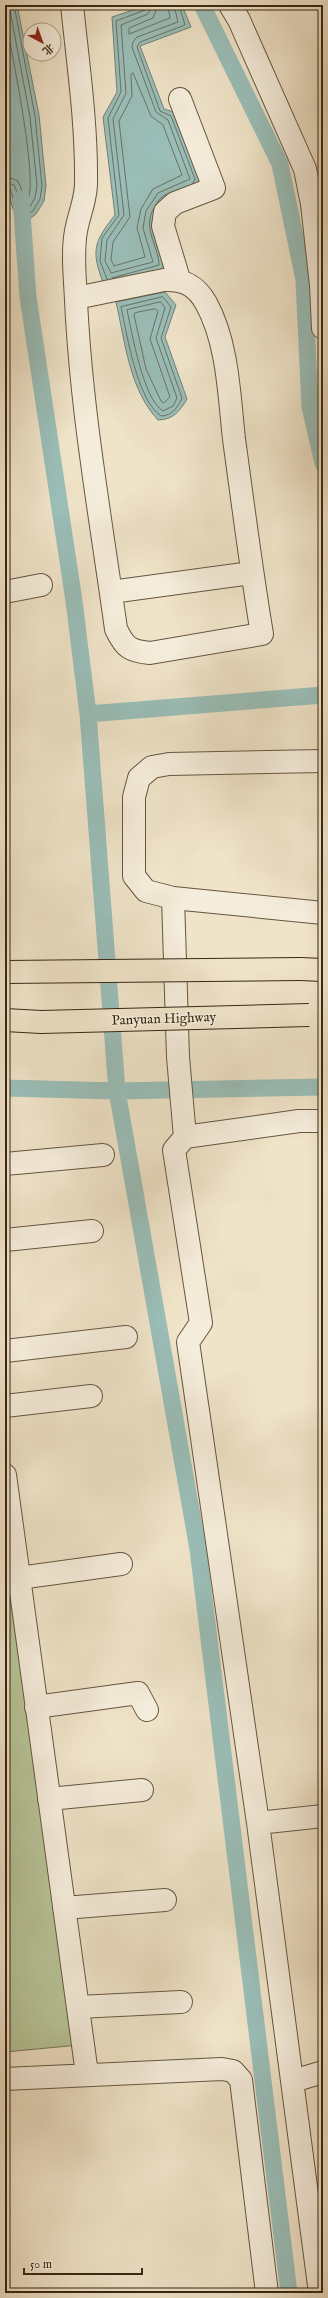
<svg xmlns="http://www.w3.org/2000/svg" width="328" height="2298" viewBox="0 0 328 2298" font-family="'IM FELL English','Noto Serif SC',serif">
<rect width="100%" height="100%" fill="#efe3c8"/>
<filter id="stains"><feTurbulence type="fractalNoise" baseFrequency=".005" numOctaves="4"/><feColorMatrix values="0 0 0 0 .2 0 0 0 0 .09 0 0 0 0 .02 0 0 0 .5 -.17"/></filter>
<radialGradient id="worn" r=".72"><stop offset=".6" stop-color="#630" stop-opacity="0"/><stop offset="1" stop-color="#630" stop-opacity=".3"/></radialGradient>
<!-- green -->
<path fill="#b7c498" stroke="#787656" d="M5 1492 79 2045 5 2052Z"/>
<!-- water -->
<path fill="#9abeb8" stroke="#738276" d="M5 5H17L39 115 46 186 44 201 36 214 24 223 13 209 5 183Z
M148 5H182L191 27 140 46 164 109 174 112 200 181 195 187 154 215 152 227 165 268 104 285C91 251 93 243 115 215L103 117 117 92 112 17Z
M165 292 176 305 165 337 187 399C180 411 173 420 158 420 129 389 125 341 116 302Z"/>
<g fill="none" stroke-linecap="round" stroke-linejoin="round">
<!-- shore -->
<path stroke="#697266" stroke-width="1" d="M152 5 148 14 121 25 126 93 113 119 124 215 107 240 105 261 111 273 153 262 143 228 146 211 158 193 190 179 168 120 156 112 132 47 133 42 137 37 178 22 174 5
M158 5 153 18 129 28V34L170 18 168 5
M179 5 185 25 140 42 137 47 160 111 171 116 195 179 193 183
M5 19C11 47 38 179 28 198H25L18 181 5 176
M133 73 151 116 163 125 182 175 153 189 141 209 137 228 145 257 114 266 111 260 113 242 130 217 119 121 132 96 131 75Z
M5 182 14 185 24 209 29 208 35 198 37 185 30 117 9 5
M5 187 10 189 16 207 24 216 33 211 40 199 42 186 35 116 14 5
M112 278 159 265C158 244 142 228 154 208 158 201 160 197 167 194
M107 279 100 261 102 238 119 215 108 118 121 92 116 21 145 10 147 5
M163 297 171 307 161 338 182 398C178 407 172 416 161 416 137 400 127 334 121 307Z
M161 302 165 308 156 338 177 398 173 406 163 411C143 399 132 333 127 310Z
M155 309 158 311 150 339 170 397 164 403 161 401 146 369 134 315 135 313Z"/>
<!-- canal -->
<path stroke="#9abeb8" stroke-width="17" d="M202 5 280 164 304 280 310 407 323 463
M21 199 28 297 74 601 88 714 117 1091 198 1549 289 2293
M88 714 323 695
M5 1088 117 1091 323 1087"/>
<defs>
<path id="minor" d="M72 5C78 64 87 125 86 185 85 203 79 214 76 231 72 253 75 278 76 300 81 410 101 520 116 629 125 648 130 651 150 653L262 634C251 569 243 504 234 439 229 394 228 343 206 303 196 285 183 279 164 280L76 298
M230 5 239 20 305 169 312 204 321 285 323 328
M179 279 163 226 165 212 175 203 214 188 180 99
M5 592 41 585
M111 592 251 573
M173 898 146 891 134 876V797L139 778 152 767 169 764 323 761
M185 1137 178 1057 173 898 323 913
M5 1164 103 1155
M5 1240 92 1231
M5 1351 126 1337
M5 1406 91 1396
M5 1475 87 2074
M19 1578 121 1564
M36 1707 138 1693 147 1710
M49 1799 142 1790
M258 1823 323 1816
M64 1908 165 1900
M78 2007 181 2002
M5 2079 222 2069 233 2071 241 2080 267 2293
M293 2081 323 2072
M320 2293 258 1823 188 1342 201 1323 174 1150 185 1137 299 1121H323"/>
<path id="major" d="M300 969 323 970"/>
</defs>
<!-- minor casing -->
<use href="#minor" stroke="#665640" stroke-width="24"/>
<!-- major casing -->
<use href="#major" stroke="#382713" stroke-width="24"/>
<!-- minor -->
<use href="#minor" stroke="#f5eddb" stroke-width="22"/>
<!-- major -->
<use href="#major" stroke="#efe3c8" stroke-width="22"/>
<defs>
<path id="major-bridge" d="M5 972 300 969
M5 1020 41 1022 309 1015"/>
</defs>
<!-- major-bridge casing -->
<use href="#major-bridge" stroke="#382713" stroke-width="24" stroke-linecap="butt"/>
<!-- major-bridge -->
<use href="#major-bridge" stroke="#efe3c8" stroke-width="22"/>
</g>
<g text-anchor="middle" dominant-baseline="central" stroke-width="3" stroke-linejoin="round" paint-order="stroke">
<!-- street labels -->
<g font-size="14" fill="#382713" stroke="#f5eddb">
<text transform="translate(164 1019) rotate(-2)">Panyuan Highway</text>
</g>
</g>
<!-- margin -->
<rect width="328" height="2298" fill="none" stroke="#efe3c8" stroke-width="20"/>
<rect x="6" y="6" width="316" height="2286" fill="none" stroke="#382713" stroke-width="2"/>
<rect x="10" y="10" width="308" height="2278" fill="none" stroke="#382713"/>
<!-- north arrow -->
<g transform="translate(42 42) rotate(139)"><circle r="19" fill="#f5eddb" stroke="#a99e8b"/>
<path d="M0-3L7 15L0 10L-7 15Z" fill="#8f2418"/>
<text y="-6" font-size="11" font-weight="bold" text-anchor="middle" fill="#382713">北</text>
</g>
<!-- scale -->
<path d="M24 2268v6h118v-6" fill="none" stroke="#382713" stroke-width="2"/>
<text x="30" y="2268" font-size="12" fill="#382713" stroke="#f5eddb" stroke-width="3" paint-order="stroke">50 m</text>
<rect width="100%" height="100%" filter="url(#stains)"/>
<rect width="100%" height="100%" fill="url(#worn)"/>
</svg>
